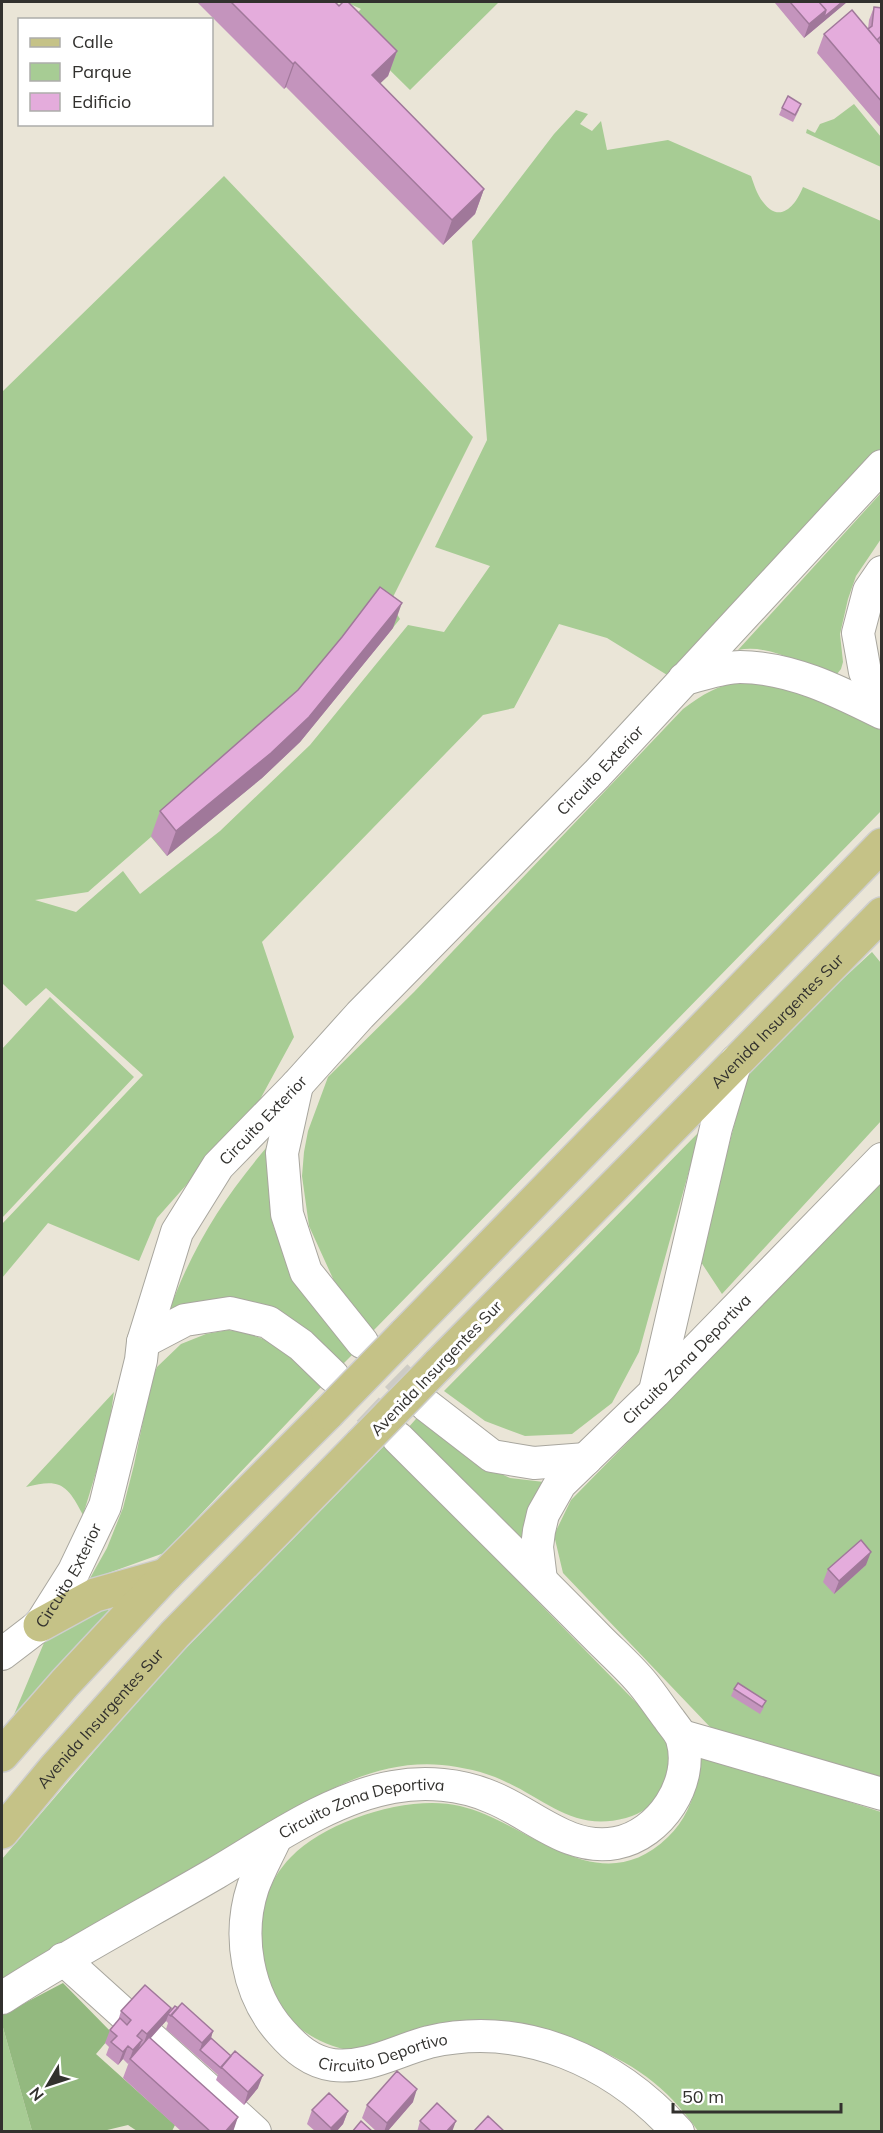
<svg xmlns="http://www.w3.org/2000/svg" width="883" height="2133" viewBox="0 0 883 2133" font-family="Mulish,sans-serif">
<rect width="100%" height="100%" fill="#f4f1e9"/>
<!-- built -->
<path fill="#eae5d7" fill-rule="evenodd" d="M2 2H881V2131L2 2132ZM20 20H212V124H20Z"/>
<!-- green -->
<path fill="#a7cc94" d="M346 2H499L410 90 345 26 361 9Z
M854 104 881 137V167L806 133 807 129 815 133 820 124 834 119Z
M576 110 588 114 580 124 592 131 601 121 607 150 668 140 751 176C754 184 757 195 763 202 780 225 796 205 803 187L881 221V450L672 678 607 638 559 624 514 708 483 715 262 942 294 1037 257 1105 157 1218 139 1261 48 1223 2 1278V1224L143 1075 46 988 26 1006 2 983V392L224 176 473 437 390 603 400 619 300 742 262 778 167 856 151 837 88 892 35 900 76 912 123 871 140 894 220 831 310 745 408 625 444 632 490 566 435 547 487 440 472 241 554 134Z
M881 493V539L856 576 848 599 840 634 843 662 841 669 837 674 827 675C800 663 769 644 738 650Z
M741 681C791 687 837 705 880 730L881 811 373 1331 335 1283 309 1226 302 1176 304 1152 308 1131 328 1077 414 992 683 709C703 694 717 686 741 681Z
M872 952 881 963V1121L722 1294 699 1259 750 1065Z
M50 997 134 1077 2 1218V1049Z
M700 1131 639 1352 612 1403 572 1434 525 1436 485 1421 444 1391Z
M273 1140 269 1172V1199L274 1228 286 1259 358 1349 337 1370 278 1313 246 1301 219 1300 169 1311C194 1243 226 1194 273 1140Z
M881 1183V1781L711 1728 563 1573 554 1535 571 1500Z
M228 1330C276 1337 290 1354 323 1385L164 1553 89 1580 107 1548 123 1508 134 1465 151 1382 157 1367 181 1344 206 1334Z
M114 1392 108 1433 83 1515C67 1484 60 1478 26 1487Z
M423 1411 482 1465 510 1478 544 1482 524 1542 407 1429Z
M385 1445 663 1730C668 1741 674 1758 671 1770 669 1777 663 1784 660 1790 653 1805 643 1813 626 1818 574 1832 548 1801 504 1781 486 1772 462 1767 442 1765 398 1761 358 1775 320 1795L84 1930 2 1982V1859L159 1676Z
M98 1610H111L13 1717 46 1638Z
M700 1754 881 1812V2131H698C666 2085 632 2062 580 2042L352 2051C319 2044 298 2032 278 2004 276 2000 272 1997 270 1993 266 1985 258 1944 259 1935 259 1924 262 1910 266 1899 271 1883 279 1869 291 1857 327 1820 410 1794 460 1806 529 1822 598 1905 668 1837 690 1816 700 1784 700 1754Z
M2 2024 32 2131H2Z"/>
<!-- forest -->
<path fill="#93b97f" d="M63 1983 113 2034 96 2054 175 2125 172 2131H137L128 2125 103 2131H32L2 2024V2015Z"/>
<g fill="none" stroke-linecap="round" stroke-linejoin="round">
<!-- minor-tunnel -->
<path stroke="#cdcbc4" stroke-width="32" stroke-dasharray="32 16" stroke-linecap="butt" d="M362 1342 426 1405
M333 1376 398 1438"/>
<defs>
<g id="minor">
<path d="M882 572 869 591 858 633 865 672 882 702"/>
<path d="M684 679C702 675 722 667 740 667 790 667 838 691 882 713"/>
<path d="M297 1085 282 1153 287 1214 306 1272 362 1342"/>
<path d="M143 1342 185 1320 230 1313 268 1322 301 1345 333 1376"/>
<path d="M655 1391 716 1128 736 1061"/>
<path d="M426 1405 492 1456 534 1463 586 1459"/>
<path id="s1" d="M541 1580 537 1547 539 1531 543 1514 560 1484 655 1392 882 1159"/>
<path id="s2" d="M2 1654 40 1625 74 1571 105 1506 141 1360 143 1342 177 1232 218 1166 297 1085 360 1015 597 774 882 466"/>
<path d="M682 1736 882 1794"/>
<path id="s3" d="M276 1837C269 1853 259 1870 253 1887 237 1935 247 1994 281 2032 295 2048 311 2062 333 2065 367 2069 398 2050 429 2042 524 2020 615 2062 678 2132"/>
<path d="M63 1959 125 2015"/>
<path id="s4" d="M2 1998C71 1953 144 1915 216 1873 270 1841 331 1798 393 1787 425 1781 461 1784 491 1797 532 1813 568 1852 616 1843 660 1835 695 1782 682 1739 680 1732 673 1725 669 1719 660 1707 652 1695 643 1684 630 1668 614 1654 600 1640 533 1572 465 1505 398 1438"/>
<path d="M151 2038 255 2132"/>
</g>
<g id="major">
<path d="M405 1334 882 845"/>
<path id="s5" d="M438 1365 882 914"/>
<path d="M40 1625 95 1595 166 1575"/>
<path d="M2 1755 65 1683 166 1575 328 1413"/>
<path id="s6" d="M2 1832 55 1768 175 1634 361 1444"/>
</g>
</defs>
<!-- minor casing -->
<use href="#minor" stroke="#a8a69e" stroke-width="34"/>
<!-- major casing -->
<use href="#major" stroke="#cececd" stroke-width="36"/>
<!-- minor -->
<use href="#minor" stroke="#fff" stroke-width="32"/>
<!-- major -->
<use href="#major" stroke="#c5c287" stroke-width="33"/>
<defs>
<path id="major-bridge" d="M328 1413 405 1334
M361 1444 438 1365"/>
</defs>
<!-- major-bridge casing -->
<use href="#major-bridge" stroke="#cececd" stroke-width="36" stroke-linecap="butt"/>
<!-- major-bridge -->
<use href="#major-bridge" stroke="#c5c287" stroke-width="33"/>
</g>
<!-- wall -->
<path fill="#c494bd" d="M197 2H335L397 51 388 76 380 83 484 189 475 214 443 245 286 87 284 89Z
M775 2H847L804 38 775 3Z
M874 7 882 8V129L817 53 824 34 868 29 869 20Z
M782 108 799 110 793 122 779 115Z
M393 628 300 742 262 778 167 856 151 836 160 811Z
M866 1565 834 1594 823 1582 828 1569Z
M734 1689 764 1707 760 1714 731 1696Z
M121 2011 168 2014 213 2031 211 2038 258 2088 244 2105 216 2080 218 2075 166 2029 168 2023 166 2021 150 2038 233 2132H182L123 2078 129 2062 128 2064 123 2059 118 2065 106 2055 109 2047 105 2043 110 2030 118 2021Z
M413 2102 387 2132H377L362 2118 367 2105Z
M312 2110 348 2111 343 2124 336 2132H316L307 2124Z
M420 2121 452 2132H417Z"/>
<!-- shaded-wall -->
<path fill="#a0789a" d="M842 2H847L804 38 809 24 826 10Z
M397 51 388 76 363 100 372 75Z
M295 62 286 87 284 89 293 64Z
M484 189 475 214 443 245 452 220Z
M402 603 393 628 300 742 262 778 167 856 176 831Z
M871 1552 866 1565 834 1594 839 1581Z
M171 2008 166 2021 142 2048 147 2034Z
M213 2031 209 2044 200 2050 202 2043Z
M142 2040 137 2053 130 2059 128 2064 133 2050Z
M128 2046 123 2059 118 2065 123 2052Z
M263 2075 258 2088 244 2105 248 2092Z
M417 2089 413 2102 387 2132H384L387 2123Z
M348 2111 343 2124 336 2132H330L331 2128Z
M238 2117 233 2132H225Z
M456 2121 452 2132H446Z"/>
<!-- building -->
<path fill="#e4acdc" stroke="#a0789a" stroke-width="1.5" d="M231 2H335L339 6 343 2H348L397 51 372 75 484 189 452 220 295 62 293 64Z
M790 2H819L826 10 809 24Z
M819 2H842L824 17 826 10Z
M874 7 882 8V39L880 37 877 40 868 29 872 26Z
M852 10 882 46V102L824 34Z
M788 96 801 104 795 115 782 108Z
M380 587 402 603 309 717 271 753 176 831 160 811 298 690 342 637Z
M861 1540 871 1552 839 1581 828 1569Z
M738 1683 766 1701 762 1707 734 1689Z
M145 1985 171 2008 147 2034 142 2030 137 2036 142 2040 133 2050 128 2046 123 2052 111 2042 117 2036 110 2030 120 2018 127 2025 131 2020 121 2011Z
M182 2003 213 2031 202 2043 171 2015Z
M175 2006 178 2008 171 2016 168 2014Z
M149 2037 238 2117 225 2132H211L130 2059Z
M211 2038 231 2056 221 2068 200 2050Z
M235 2051 263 2075 248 2092 221 2067Z
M397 2071 417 2089 387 2123 367 2105Z
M329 2093 348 2111 331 2128 312 2110Z
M437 2103 456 2121 446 2132H432L420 2121Z
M488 2116 505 2132H473Z
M361 2121 373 2132H352Z"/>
<g text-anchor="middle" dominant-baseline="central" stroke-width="6" stroke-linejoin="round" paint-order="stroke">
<!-- street labels -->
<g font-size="16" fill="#32312e" stroke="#fff">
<text stroke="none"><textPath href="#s2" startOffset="1095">Circuito Exterior</textPath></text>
<text stroke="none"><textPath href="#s5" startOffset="483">Avenida Insurgentes Sur</textPath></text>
<text stroke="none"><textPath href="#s2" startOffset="609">Circuito Exterior</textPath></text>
<text stroke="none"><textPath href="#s1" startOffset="279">Circuito Zona Deportiva</textPath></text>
<text transform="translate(436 1368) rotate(-46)">Avenida Insurgentes Sur</text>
<text stroke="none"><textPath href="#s2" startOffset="105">Circuito Exterior</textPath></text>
<text stroke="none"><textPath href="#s6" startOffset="150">Avenida Insurgentes Sur</textPath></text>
<text stroke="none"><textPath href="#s4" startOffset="410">Circuito Zona Deportiva</textPath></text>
<text stroke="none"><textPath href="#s3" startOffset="324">Circuito Deportivo</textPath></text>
</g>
</g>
<!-- border -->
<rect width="883" height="2133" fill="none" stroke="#32312e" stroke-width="6"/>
<!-- legend -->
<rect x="18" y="18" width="195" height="108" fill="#ffffff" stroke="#adadab" stroke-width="1.5"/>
<rect x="30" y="38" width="30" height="9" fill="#c5c287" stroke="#adadab" stroke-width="1.5"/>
<text x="72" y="48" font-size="18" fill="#32312e">Calle</text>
<rect x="30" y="63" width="30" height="18" fill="#a7cc94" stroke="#adadab" stroke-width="1.5"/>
<text x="72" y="78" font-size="18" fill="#32312e">Parque</text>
<rect x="30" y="93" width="30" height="18" fill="#e4acdc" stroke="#adadab" stroke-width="1.5"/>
<text x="72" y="108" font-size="18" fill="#32312e">Edificio</text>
<!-- north arrow -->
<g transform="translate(48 2085) rotate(231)" stroke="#ffffff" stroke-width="4.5" paint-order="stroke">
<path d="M0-4.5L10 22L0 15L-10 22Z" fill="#32312e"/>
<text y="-9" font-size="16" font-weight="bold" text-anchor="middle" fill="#32312e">N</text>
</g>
<!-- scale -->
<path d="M673 2103v9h168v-9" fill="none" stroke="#32312e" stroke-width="3"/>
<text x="682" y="2103" font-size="18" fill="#32312e" stroke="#ffffff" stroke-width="4.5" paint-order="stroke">50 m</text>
</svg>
